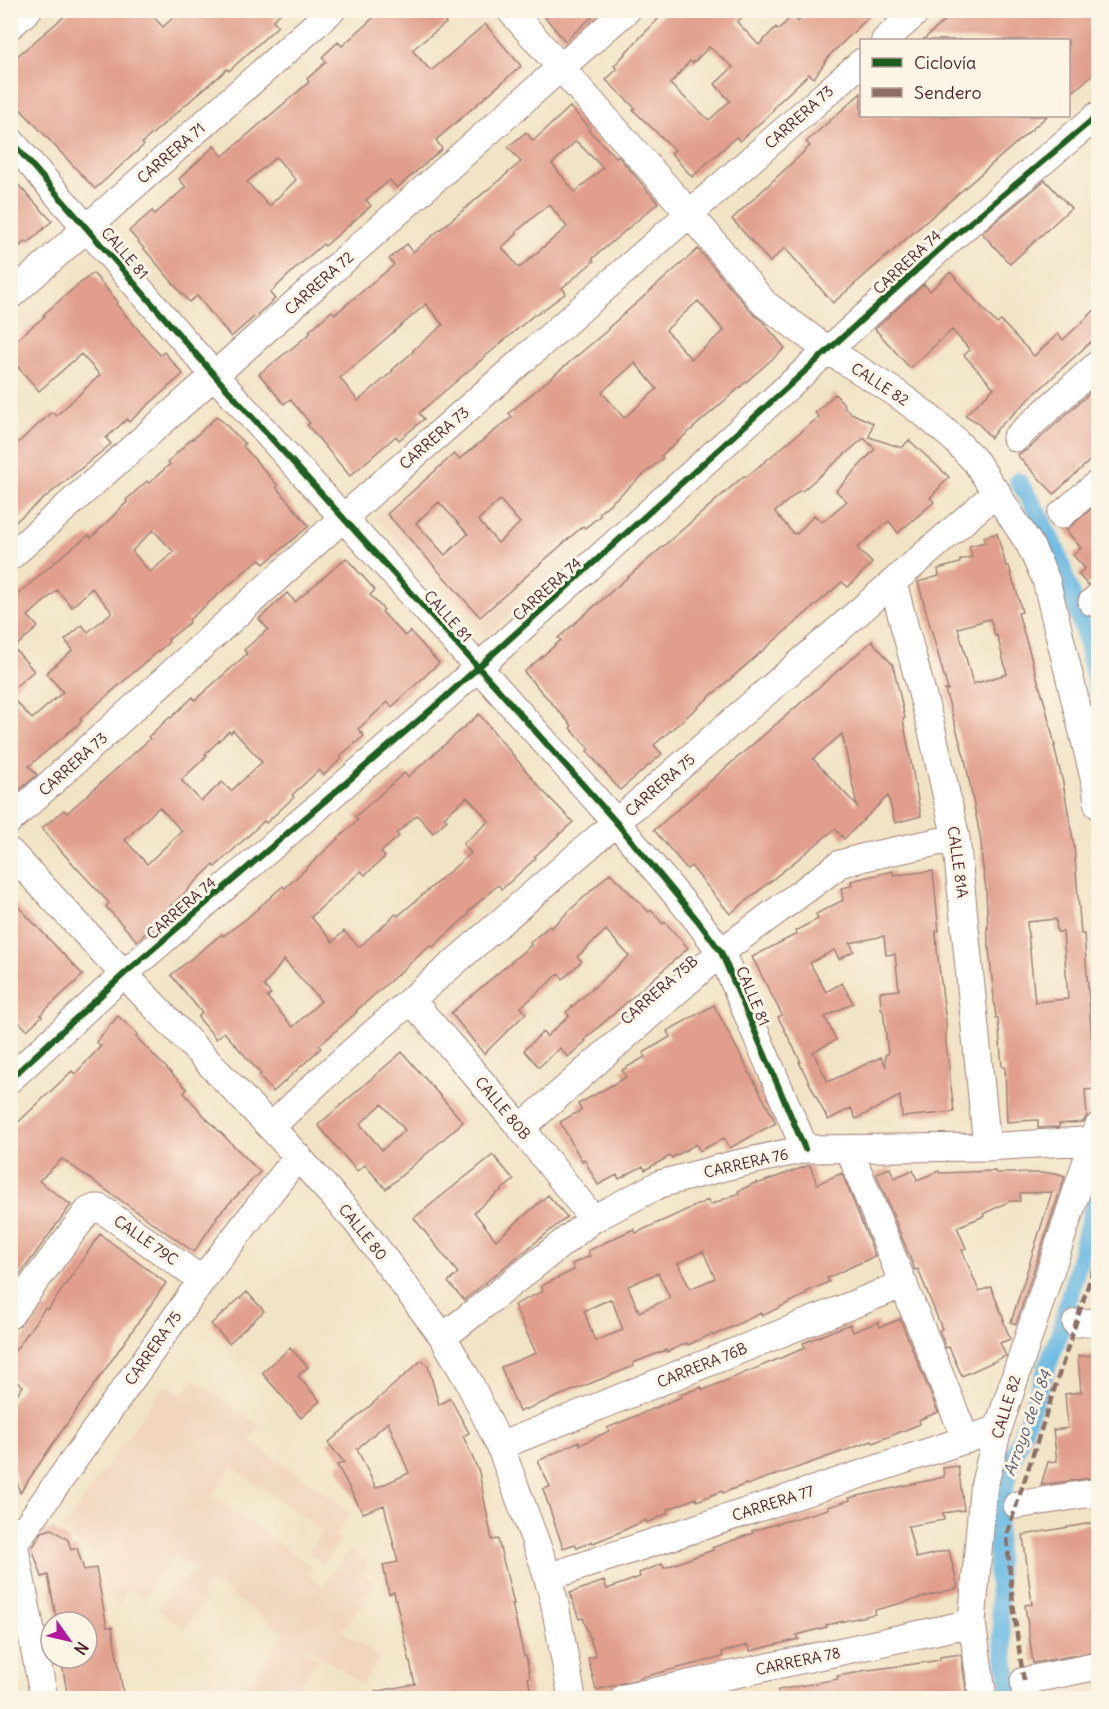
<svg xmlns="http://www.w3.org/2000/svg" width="1109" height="1709" viewBox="0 0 1109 1709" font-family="Delius,sans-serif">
<rect width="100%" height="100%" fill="#fcf5e5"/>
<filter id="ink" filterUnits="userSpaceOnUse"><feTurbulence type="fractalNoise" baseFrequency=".0167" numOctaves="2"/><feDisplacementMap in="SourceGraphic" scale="12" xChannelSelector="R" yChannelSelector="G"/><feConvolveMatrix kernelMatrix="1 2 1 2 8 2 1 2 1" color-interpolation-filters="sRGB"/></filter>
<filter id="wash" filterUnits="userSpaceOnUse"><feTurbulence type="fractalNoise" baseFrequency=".008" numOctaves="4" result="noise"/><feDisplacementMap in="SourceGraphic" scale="24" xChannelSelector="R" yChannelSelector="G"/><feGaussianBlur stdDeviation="1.35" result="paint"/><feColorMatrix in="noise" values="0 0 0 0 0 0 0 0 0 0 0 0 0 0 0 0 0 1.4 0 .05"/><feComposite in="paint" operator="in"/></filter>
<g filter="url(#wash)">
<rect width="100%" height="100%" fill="#f1e3c5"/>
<!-- built -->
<path fill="#f1d5bd" d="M453 449 504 507 540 477 590 541 487 636 376 518Z
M194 1379 260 1426 250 1441 351 1512 335 1535 341 1539 323 1564 308 1553 323 1531 232 1467 212 1495 312 1567 307 1574 323 1586 349 1550 368 1564 362 1573 376 1583 342 1631 380 1658 362 1684 307 1646 304 1650 317 1659 291 1696 277 1687 269 1698H254L244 1691 285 1633 211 1581 201 1595 206 1599 185 1629 157 1609 178 1579 184 1582 193 1568 174 1555 143 1598 130 1590 118 1606 108 1598 94 1553 61 1531 165 1384 182 1395Z"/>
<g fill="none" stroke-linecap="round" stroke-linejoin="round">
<!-- canal -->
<path stroke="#69bae4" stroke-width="18" d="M1018 481 1038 513 1057 552 1086 639 1098 694
M1011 1698 1002 1637 997 1571 998 1519 1009 1469 1060 1332 1098 1189"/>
</g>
<g id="blocks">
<!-- building -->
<path fill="#e19e8c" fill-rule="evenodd" d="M72 10H147L163 27 181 10H284L273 20 278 26 229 71 227 69 214 81V80L142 143 144 145 95 189 10 98V62Z
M382 10H436L446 23 412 50 431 71 485 24 521 66 436 140 442 149 397 188 390 180 366 200 371 206 325 246 323 244 296 268 270 293 275 299 231 337 197 296 189 302 129 231 152 211 155 214 186 187 179 179 214 146 223 156 309 82 307 79 326 62 322 57 338 42 342 46ZM276 157 296 180 269 206 247 182Z
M539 10H600L565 41Z
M667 10H750L737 22 759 45 776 27 778 30 792 16 798 22 809 10H876L830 55 814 78 809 74 777 104 771 113 740 141 736 137 692 177 671 153 675 150 633 110 635 108 606 80 617 69 614 66 626 53H625ZM709 47 733 67 715 84 730 101 709 120 670 84 690 61 693 63Z
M957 10H1098V70L1068 96V40H923Z
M861 93V116H1047L833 303 785 248 770 262 732 219 810 146 806 142Z
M570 107 590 128 588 130 616 157 618 156 658 203 592 259 594 261 562 288 566 293 536 315 535 314 419 413 424 419 399 440 396 436 350 476 307 425 310 423 290 399 284 404 259 374 311 333 309 331 332 311 335 314 394 265 389 259 407 244 413 252 521 162 508 147 526 132 533 141ZM576 141 603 168 575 192 552 164ZM549 204 567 227 519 268 502 247 517 234 516 232ZM426 304 443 325 413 350 414 351 392 370 393 371 358 401 340 378Z
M10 176 52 221 28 243 26 241 10 254Z
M1045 180 1071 208 1010 264 982 233Z
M698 249 753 314 762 321 785 348 661 456 663 458 599 513 601 515 585 528 583 526 480 617 387 514 454 454 459 459 512 417 509 413 609 329 608 328ZM698 301 724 331 691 359 666 330ZM635 363 657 389 624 418 602 392ZM500 500 520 523 498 543 478 520ZM439 502 468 534 445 555 416 523Z
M950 272 997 324 1001 321 1034 356 1058 334 1063 340 1098 307V335L997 429 991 438 977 422 965 415 994 388 964 355 970 350 952 330 910 368 875 329 924 284 930 291Z
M93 273 118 302 116 304 160 355 164 352 183 374 129 422 127 419 106 438 111 444 10 526V450L52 412 56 416 100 375 81 354 39 391 10 358V345L45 316 43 315 67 294Z
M1092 391 1098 398V453L1054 494 1017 455 1027 450Z
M835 394 844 404 845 408 851 413 873 423 869 437 902 448 909 440 949 477 930 498 934 502 898 533 889 521 857 548 872 563 848 587 842 582 654 745 662 754 620 790 587 751 589 749 570 728 572 726 524 672 561 640 558 638 744 476 746 477 819 417 815 413ZM864 438 875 449 836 491 847 501 822 522 814 515 797 534 796 533 794 534 775 512 799 491H802Z
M217 416 245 444 243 446 278 486 276 487 309 526 264 564 259 559 189 620 190 622 168 640 169 642 80 719 82 721 29 766 37 775 10 798V695L32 719 63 692 46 673 73 650 65 640 82 625 88 632 112 612 92 588 72 607 57 590 28 616 38 627 14 648 34 671 10 691V601L64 554 89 535 91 538 127 502 126 500 147 481 149 483 170 464 168 462 192 438 193 439ZM153 530 174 552 150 572 132 551Z
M1098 503V582L1095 579 1088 585 1078 574 1085 568 1073 555 1081 548 1066 530Z
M997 533 1006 566H1009L1014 585H1015L1022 612 1018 613 1046 708 1055 746H1054L1063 783 1074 845 1081 934H1084L1094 1070H1092L1094 1089 1085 1090 1087 1116 1083 1122 1059 1124V1127L1038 1128V1120L1007 1122 1005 1067H1002L998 1018H996L994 999 987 928H988L986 890 981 852H982L980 836 965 759 945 690H948L918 582 939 576 938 569 960 563V560L972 557 969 546 985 542 984 537ZM990 619 995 636 997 635 1007 674 973 684 958 628ZM1056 919 1057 932H1063L1068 999 1035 1002 1027 922Z
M346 558 375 590 370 595 384 610 382 612 405 636 410 631 439 663 392 707 388 702 358 729 364 736 340 756 342 758 324 775 319 770 292 795 294 797 266 823 264 821 215 867 213 865 189 888V889L162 914 164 916 137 941 106 907 109 903 63 853 42 828 64 810 67 813 150 739 148 737 170 717 171 718 193 697 195 700 247 654 244 650 268 629 259 619 287 593 295 602ZM233 730 262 762 231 791 222 782 201 801 181 780 207 756 205 754 229 731 231 733ZM159 807 182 831 147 864 125 840Z
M872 641 893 665 905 718 903 719 921 816 895 823 888 796 844 839 835 829 730 914 691 866 687 869 654 830ZM842 734 857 806 813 759Z
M479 714 542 790 573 822 534 857 536 858 502 889 498 885 468 912 469 914 433 947 431 945 356 1011 357 1012 319 1046 321 1048 273 1092 259 1076 261 1074 224 1032 216 1039 198 1017 202 1013 171 975 222 934 223 936 246 919 283 886 285 888 358 820 355 817 404 773 408 777ZM467 797 489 821 463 844 471 853 398 916 396 914 359 947 344 931 333 942 311 917 361 871 365 875 385 857 381 852 399 836 396 834 417 815 433 833 447 820 444 817ZM284 960 321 1001 293 1027 267 997 271 994 264 986Z
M893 871V875L933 871 939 931H936L937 950 946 1022V1043L954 1112 902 1117 900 1096 856 1119 851 1108 828 1120 799 1062H801L778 1017 782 1015 752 957 797 934 795 931 818 919 816 914 843 900 841 888 852 886 851 881ZM884 936 886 955 895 954 899 990 880 992 881 1009H883L888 1054 885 1055 886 1067 881 1057 828 1082 813 1052 836 1040 825 1017 853 1003 842 983 826 992 810 963 834 950 839 959 854 951 850 943Z
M610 873 649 912 651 910 663 924 665 922 688 948 584 1040 586 1041 568 1057 560 1048 539 1067 524 1050 543 1032 547 1036 569 1016 566 1012 629 956 606 930 577 957 582 961 563 979 559 974 521 1007 526 1013 484 1054 451 1013 531 945 530 943 549 926 551 928Z
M10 898 83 975 40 1015 42 1016 27 1030 10 1013Z
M714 1005 776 1123 730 1148 724 1138 700 1151 696 1144 672 1158 670 1156 645 1170 643 1166 619 1179 617 1175 598 1185 584 1159 582 1161 560 1122 581 1110 578 1104 626 1077 622 1070 645 1057 643 1053 670 1037 667 1031Z
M118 1016 138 1034 136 1037 187 1089 184 1093 208 1120 260 1172 216 1217 217 1218 194 1252 62 1159 39 1181 71 1205 10 1288V1130L72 1071 75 1074 101 1046 96 1042Z
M402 1052 463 1122 386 1189 365 1165 357 1171 318 1125ZM382 1104 405 1130 382 1150 360 1124Z
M493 1155 514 1180 474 1212 496 1240 548 1195 567 1217 464 1300 448 1282 458 1273 414 1218Z
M810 1165 817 1184 842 1173 875 1256 827 1278 829 1282 806 1292 807 1294 762 1316 761 1313 713 1336 712 1334 688 1345 687 1343 667 1352 666 1350 633 1363 634 1366 519 1412 501 1367 536 1353 514 1305 543 1291 541 1286 574 1270 572 1264 590 1256 588 1251 612 1239 634 1229 636 1233 708 1200 710 1205 739 1193 738 1191 757 1182V1184ZM703 1251 715 1278 690 1289 678 1263ZM658 1273 670 1298 639 1312 628 1286ZM610 1299V1300H612L623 1330 595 1341 584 1311Z
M890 1168 894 1178 913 1170 917 1180 939 1171 940 1173 995 1171 996 1173H1056L1065 1176 1016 1324 1011 1322 1052 1192 1020 1193V1201H1010L983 1214 984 1216 957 1227 966 1248 962 1250 979 1291 991 1287 1004 1320H1003L1010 1339 1000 1343 1006 1356 962 1376 949 1347 946 1348 939 1330 942 1329 918 1269 915 1270 876 1173Z
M100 1234 166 1283 52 1445 20 1493 10 1458V1404L23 1386 10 1377V1358L45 1308 48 1310Z
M247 1292 264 1311 229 1343 211 1324Z
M900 1319 938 1412 919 1420 920 1424 873 1443 872 1441 774 1476V1475L747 1485 746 1484 723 1493 722 1491 697 1501 696 1498 667 1510 668 1513 647 1523 646 1520 613 1535 593 1543 592 1541 577 1548 575 1544 563 1548 543 1489 550 1487 538 1461 579 1441 580 1445 609 1431 607 1428 681 1397 680 1395 702 1387 703 1390 805 1348 803 1343 850 1324 853 1332 878 1322 880 1327Z
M290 1348 308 1367 298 1376 320 1401 301 1418 262 1373Z
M1098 1355V1477L1041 1485 1048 1462 1057 1461 1053 1430 1068 1428 1065 1394 1081 1392 1078 1356Z
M422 1360 428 1366 439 1405 450 1398 469 1433 463 1436 479 1472 492 1540 498 1539 514 1604H512L524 1656H526L530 1677 528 1678 532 1698H374V1692L415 1684 394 1592 389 1594 383 1565 398 1562 384 1505 363 1513 337 1465 344 1462 328 1443ZM388 1422 409 1473 376 1488 357 1449Z
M958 1466 964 1510 943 1513 944 1520 908 1526 916 1558 949 1550 958 1588 875 1610V1614L826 1625 827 1627 797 1635 799 1639 750 1651 749 1645 722 1652 723 1657 642 1677V1678L596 1690 588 1658 596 1656 583 1618 579 1619 570 1593 604 1581 607 1589 640 1577 639 1573 662 1564 664 1568 713 1550 712 1548 753 1533 752 1531 828 1509V1507L850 1500 849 1498 944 1477 943 1468Z
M1098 1522V1651L1033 1663 1025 1605 1032 1604 1023 1535Z
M52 1529 68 1540 71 1550 77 1548 84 1570 96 1568 107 1627H112L124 1698H68L61 1658H87V1622H57L48 1575 42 1577 32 1548 42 1532Z
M961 1654 967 1698H778V1690L838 1679 837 1676 861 1672V1671L914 1664 940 1660V1657Z"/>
</g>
</g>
<g filter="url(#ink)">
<use href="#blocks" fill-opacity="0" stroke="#9e8178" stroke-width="1.5"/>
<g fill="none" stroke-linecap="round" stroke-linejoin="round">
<defs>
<path id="minor" d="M510 10 689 213 765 304 829 351 896 393 926 415 954 439 976 462 1030 545 1046 580 1096 786 1098 805
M10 26 28 10
M885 40 919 10
M10 140 215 376 496 687 616 822 698 921 721 952 805 1149
M10 296 332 10
M1016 438 1098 364
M1061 515 1098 483
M10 557 543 83 627 10
M893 583 932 731 956 838 987 1147
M1092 602 1098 597
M10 820 343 518 862 62
M10 852 124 974 279 1136 356 1221 443 1337 469 1382 500 1446 543 1562 554 1600 572 1698
M411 1000 521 1128 593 1219
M10 1079 124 974 441 701 953 237 1098 115
M271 1127 317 1083 411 1000 997 492
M521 1128 721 952 840 864 865 857 956 838
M849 1149 966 1440
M10 1315 88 1211 95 1208H100L202 1280
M1076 1323 1098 1322
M443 1337 593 1219 660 1184 732 1165 805 1149 987 1147 1098 1140
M500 1446 904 1284
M1017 1505 1098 1492
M11 1528 44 1698
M14 1544 202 1280 298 1156
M548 1577 998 1429
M624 1698 972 1623
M983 1698 972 1623 983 1491 998 1429 1098 1127
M1026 1698 1024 1681 1098 1666"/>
</defs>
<!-- minor casing -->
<use href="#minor" stroke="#9e8178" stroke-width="29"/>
<!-- minor -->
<use href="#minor" stroke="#fff" stroke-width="27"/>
<!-- quiet -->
<path stroke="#8d6e63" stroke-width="4.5" stroke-dasharray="9 4.5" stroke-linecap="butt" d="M1024 1681C1016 1632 1010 1584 1007 1534L1098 1255"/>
<defs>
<path id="cycleway" d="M10 140 215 376 496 687 616 822 698 921 721 952 805 1149
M10 1079 124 974 441 701 953 237 1098 115"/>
</defs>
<!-- cycleway casing -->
<use href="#cycleway" stroke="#fcf5e5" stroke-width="10"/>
<!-- cycleway -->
<use href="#cycleway" stroke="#1b5e20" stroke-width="6"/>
</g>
</g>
<g text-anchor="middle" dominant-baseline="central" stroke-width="6" stroke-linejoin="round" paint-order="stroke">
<!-- street labels -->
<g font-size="15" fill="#4a1f2b" stroke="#fcf5e5">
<text transform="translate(799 117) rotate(-42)">CARRERA 73</text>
<text transform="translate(171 153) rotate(-41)">CARRERA 71</text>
<text transform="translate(125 253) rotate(49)">CALLE 81</text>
<text transform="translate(907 262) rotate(-43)">CARRERA 74</text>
<text transform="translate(319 283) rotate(-42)">CARRERA 72</text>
<text transform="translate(880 384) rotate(33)">CALLE 82</text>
<text transform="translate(434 438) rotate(-41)">CARRERA 73</text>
<text transform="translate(547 589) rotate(-42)">CARRERA 74</text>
<text transform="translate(448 616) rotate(48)">CALLE 81</text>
<text transform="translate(73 764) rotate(-42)">CARRERA 73</text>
<text transform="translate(660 785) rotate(-41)">CARRERA 75</text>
<text transform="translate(958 862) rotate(82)">CALLE 81A</text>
<text transform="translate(181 908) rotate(-41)">CARRERA 74</text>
<text transform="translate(659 990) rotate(-41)">CARRERA 75B</text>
<text transform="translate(753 996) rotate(67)">CALLE 81</text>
<text transform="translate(503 1108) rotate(50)">CALLE 80B</text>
<text transform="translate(746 1163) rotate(-13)">CARRERA 76</text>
<text transform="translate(363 1232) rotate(51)">CALLE 80</text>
<text transform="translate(146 1240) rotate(35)">CALLE 79C</text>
<text transform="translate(153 1348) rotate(-55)">CARRERA 75</text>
<text transform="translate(702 1365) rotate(-22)">CARRERA 76B</text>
<text transform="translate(1006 1407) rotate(-73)">CALLE 82</text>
<text transform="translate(773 1503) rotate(-18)">CARRERA 77</text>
<text transform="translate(798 1661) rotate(-12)">CARRERA 78</text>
</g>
<!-- water labels -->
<g font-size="16" font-style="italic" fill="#55556c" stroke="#fcf5e5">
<text transform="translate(1027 1423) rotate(-70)">Arroyo de la 84</text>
</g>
</g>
<!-- margin -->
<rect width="1109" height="1709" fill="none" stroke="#fcf5e5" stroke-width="36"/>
<!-- legend -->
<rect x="860" y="39" width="210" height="78" fill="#fcf5e5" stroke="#b59f9b" stroke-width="1.5"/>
<rect x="872" y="58" width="30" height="9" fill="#1b5e20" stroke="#b59f9b" stroke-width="1.5"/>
<text x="914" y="69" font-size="18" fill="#4a1f2b">Ciclovía</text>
<rect x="872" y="88" width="30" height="9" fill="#8d6e63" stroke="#b59f9b" stroke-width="1.5"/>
<text x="914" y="99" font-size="18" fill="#4a1f2b">Sendero</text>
<!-- north arrow -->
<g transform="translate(69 1640) rotate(124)"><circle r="28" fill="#fcf5e5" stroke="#b59f9b" stroke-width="1.5"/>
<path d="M0-4.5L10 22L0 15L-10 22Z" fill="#b5179e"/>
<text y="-9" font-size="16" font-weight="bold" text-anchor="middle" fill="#4a1f2b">N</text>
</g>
</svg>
